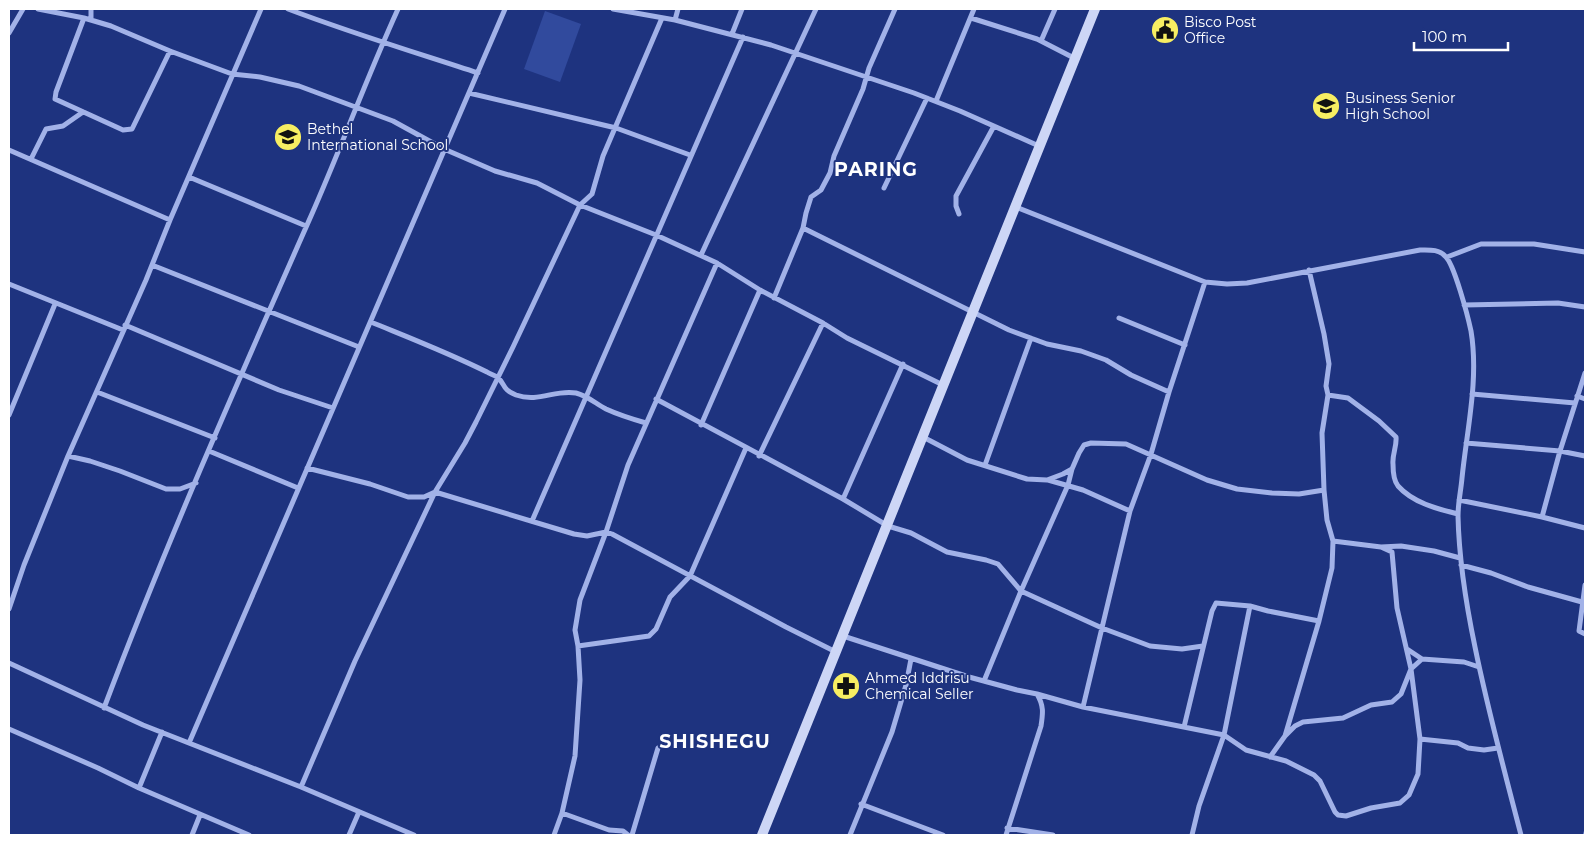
<svg xmlns="http://www.w3.org/2000/svg" width="1594" height="844" viewBox="0 0 1594 844" font-family="Montserrat,sans-serif">
<rect width="100%" height="100%" fill="#1e337f"/>
<!-- green -->
<path fill="#314a9d" d="M545 11 581 24 560 82 524 69Z"/>
<g fill="none" stroke-linecap="round" stroke-linejoin="round">
<!-- stream -->
<path stroke="#96aaea" stroke-width="2" d="M1584 835 1585 831"/>
<!-- minor -->
<path stroke="#a2b2e8" stroke-width="5" d="M38 9 84 18 111 26 170 51 232 74 260 77 299 86 393 121 444 149 495 171 537 183 580 205 656 235 717 263 760 290 823 323 847 338 943 385
M288 9C351 33 414 52 478 73
M613 9 675 20 771 45 914 93 960 111 1039 146
M84 18 56 92 55 99 123 130 132 129 134 125 170 51
M971 18 1037 39 1074 58
M91 19V9
M675 20 678 9
M9 33 23 9
M732 34 742 9
M1041 41 1055 9
M469 93 616 128 690 155
M936 101 974 9
M9 150 170 220
M31 159 46 129 63 126 83 112
M189 177 306 226
M884 188 927 98
M1016 207 1205 282 1227 284 1247 283 1420 250C1429 250 1439 249 1445 256 1454 263 1468 317 1471 331 1479 379 1467 429 1462 478 1461 490 1458 503 1458 516 1459 560 1466 604 1475 647 1488 711 1505 773 1521 835
M959 214 956 206V196L994 126
M803 228 1009 330 1047 344 1081 351 1106 360 1131 375 1169 392
M701 255 816 9
M1447 257 1481 244H1534L1585 252
M152 265 359 347
M9 284 123 330
M774 298 803 228 806 213 811 197 821 190 830 173 834 156 863 89 869 68 895 9
M1464 305 1558 303 1585 307
M1119 318 1185 345
M371 322C410 338 449 353 487 372 490 374 494 375 497 377 506 384 501 389 516 395 539 403 555 389 576 393 588 396 596 404 606 409 619 415 632 419 646 423
M125 325 279 390 333 408
M97 392 215 438
M1472 394 1575 403
M1328 395 1348 398 1379 421 1396 437C1397 446 1392 455 1393 464 1393 471 1394 481 1398 486 1413 503 1438 509 1458 514
M1577 396 1585 399
M656 399 843 499 888 526 911 533 947 552 986 560 998 564 1021 591 1102 628 1150 646 1182 649 1203 646
M9 415 55 304
M701 425 760 290
M923 437 967 460 1027 479 1047 480 1063 474 1072 469 1079 453 1084 445 1091 443 1126 444 1207 480 1237 489 1272 493 1299 494 1324 490
M1466 443 1560 451 1585 456
M209 451 298 488
M68 456 90 461 120 471 166 489H180L196 483
M759 456 823 323
M985 465 1031 338
M307 468 370 484 408 497H424L435 492 574 534 587 536 606 532 612 534 786 627 836 652
M1048 480 1083 490 1130 511
M843 499 903 364
M1459 500 1542 517 1585 528
M1542 517 1560 451 1585 373
M532 521 743 37
M1333 541 1381 547 1401 546 1434 551 1460 558
M1461 565 1491 573 1528 587 1582 602
M1585 585 1579 631 1585 634
M9 609 24 565 68 456 146 280 170 220 261 9
M843 636 969 677 1017 690 1037 694 1083 707 1224 735 1246 750 1286 761 1314 775 1320 781 1335 812 1338 815 1346 816 1371 808 1400 803 1409 795 1418 774 1420 739 1411 669 1397 608 1392 552 1381 547
M578 646 649 636 656 629 670 597 690 576 746 448
M1407 649 1422 659 1464 662 1479 667
M9 663 143 725 301 787 414 835
M984 681 1021 591 1068 485 1072 469
M1083 707 1130 511 1151 454 1169 392 1205 282
M104 708C167 541 239 379 311 216 341 148 367 77 398 9
M1184 727 1212 611 1216 603 1250 606 1268 611 1319 621
M9 729 98 768 139 788 249 835
M1285 736 1295 726 1303 722 1343 718 1371 705 1392 702 1401 694 1411 669 1422 659
M1420 739 1458 743 1468 748 1484 750 1498 748
M189 743 505 9
M1270 757 1285 736 1319 621 1332 568 1333 541 1327 520 1324 490 1322 433 1328 395 1326 386 1329 364 1324 334 1309 270
M301 787 355 661 435 492 465 443 476 422 513 347 580 205 592 194 603 156 662 18
M139 788 162 732
M861 804 943 835
M562 813 609 830 623 831 628 835
M1007 828 1053 835
M192 835 200 815
M349 835 359 812
M554 835 562 813 575 756 580 680 578 646 575 630 580 600 606 532 628 465 717 263
M632 835 658 748
M850 835 892 732 906 685 911 659
M1006 835 1041 726C1043 713 1044 706 1037 694
M1192 835 1199 806 1224 735 1250 606"/>
<!-- secondary -->
<path stroke="#cdd6f6" stroke-width="10" d="M762 835 1095 9"/>
</g>
<!-- icons -->
<defs>
<symbol id="civic-disc" viewBox="-11 -11 22 22"><circle r="9.5" fill="#f7ee62" stroke="#1e337f"/><path d="M-.6-6.5H3V-4.5H.6V-3L4-1V1h2V6H-6V1h2V-1L-.6-3ZM-1.2 2.5V6h2.4V2.5Z" fill="#111"/></symbol>
<symbol id="school-disc" viewBox="-11 -11 22 22"><circle r="9.5" fill="#f7ee62" stroke="#1e337f"/><path d="M0-5L7-2L0 1L-7-2ZM-4 1L0 2.5L4 1V4Q0 6-4 4Z" fill="#111"/></symbol>
<symbol id="pharmacy-disc" viewBox="-11 -11 22 22"><circle r="9.5" fill="#f7ee62" stroke="#1e337f"/><path d="M-2-6h4v4h4v4h-4v4h-4v-4h-4v-4h4Z" fill="#111"/></symbol>
</defs>
<g fill-rule="evenodd">
<use href="#civic-disc" x="1149" y="14" width="32" height="32"/>
<use href="#school-disc" x="1310" y="90" width="32" height="32"/>
<use href="#school-disc" x="272" y="121" width="32" height="32"/>
<use href="#pharmacy-disc" x="830" y="670" width="32" height="32"/>
</g>
<g text-anchor="middle" dominant-baseline="central" stroke-width="4" stroke-linejoin="round" paint-order="stroke">
<!-- poi labels -->
<g font-size="14" fill="#fff" stroke="#1e337f" text-anchor="start">
<text x="1184" y="22">Bisco Post<tspan x="1184" dy="16">Office</tspan></text>
<text x="1345" y="98">Business Senior<tspan x="1345" dy="16">High School</tspan></text>
<text x="307" y="129">Bethel<tspan x="307" dy="16">International School</tspan></text>
<text x="865" y="678">Ahmed Iddrisu<tspan x="865" dy="16">Chemical Seller</tspan></text>
</g>
<!-- district labels -->
<g font-size="19" font-weight="bold" letter-spacing="1" fill="#fff" stroke="#1e337f">
<text x="876" y="169">PARING</text>
<text x="715" y="741">SHISHEGU</text>
</g>
</g>
<!-- border -->
<rect width="1594" height="844" fill="none" stroke="#ffffff" stroke-width="20"/>
<!-- scale -->
<path d="M1414 42v8h94v-8" fill="none" stroke="#ffffff" stroke-width="2.5"/>
<text x="1422" y="42" font-size="15" fill="#ffffff" stroke="#1e337f" stroke-width="4" paint-order="stroke">100 m</text>
</svg>
